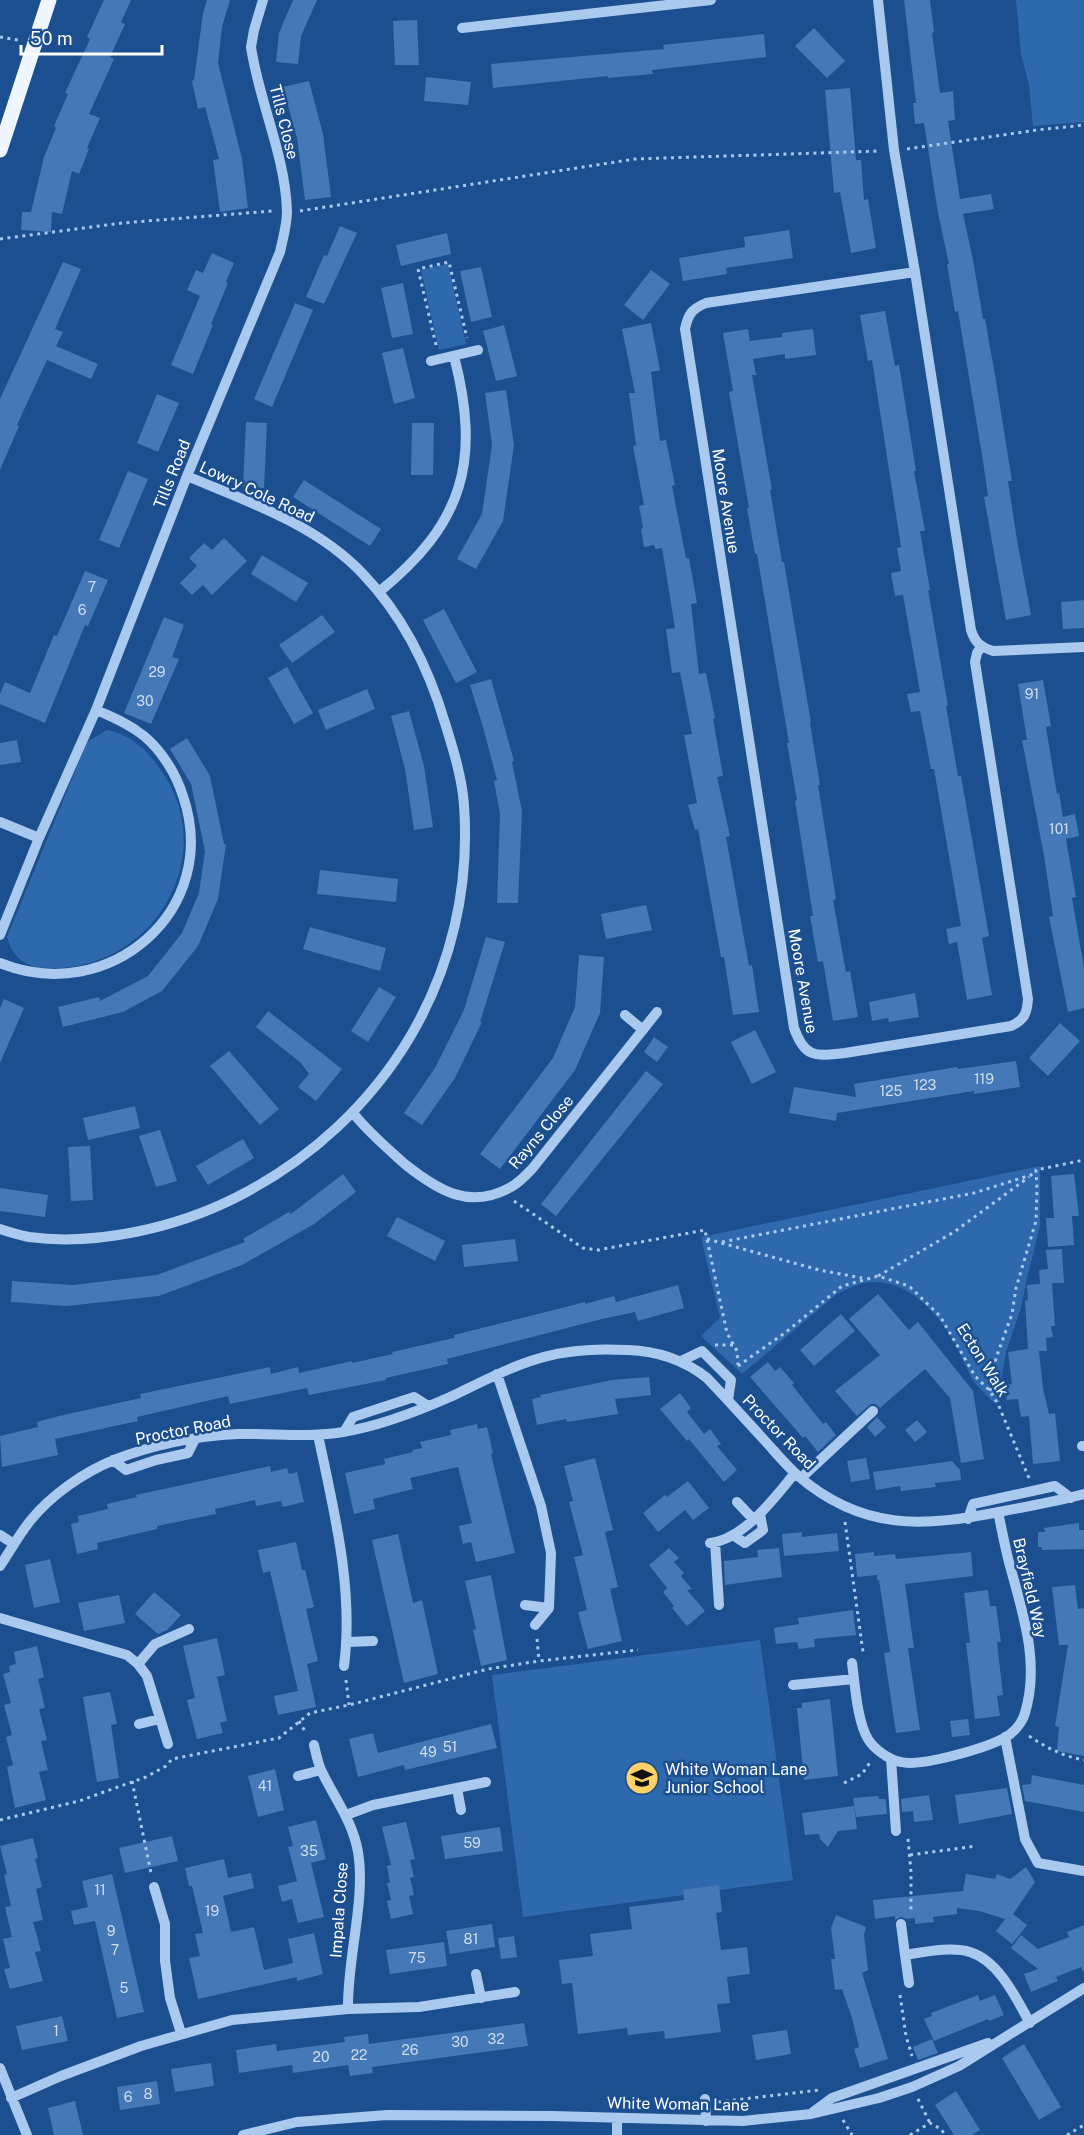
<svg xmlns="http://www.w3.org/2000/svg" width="1084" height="2135" viewBox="0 0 1084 2135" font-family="'Public Sans',sans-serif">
<rect width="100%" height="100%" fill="#1b4f8f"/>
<!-- green -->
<path fill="#2e69ad" d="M1016 0H1084V122L1033 126 1029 85 1021 54Z
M448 264 466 344 439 350 421 270Z
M107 730C132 734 152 755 165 776 217 859 154 964 59 968 32 969 15 965 7 937L87 742Z
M1040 1166V1226L1027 1278 1021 1308 1006 1352 1001 1381 1000 1402 994 1403C987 1395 977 1387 972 1379 966 1368 962 1356 956 1345 938 1314 911 1281 872 1282 860 1282 848 1289 837 1294L742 1374 701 1336 720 1318 701 1237Z
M760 1640 793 1880 523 1917 492 1675Z"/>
<!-- building -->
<path fill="#4478b7" d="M104 0H131L121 22 125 24 110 57 114 59 89 114 100 118 87 148 89 149 79 174 72 171 62 214 52 212 51 232 21 230 22 212H31L44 157 56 128 54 126 68 94 65 93 90 39 87 37Z
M207 0H230L222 27 218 63 242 159 248 208 220 212 213 160 219 159 205 107 198 109 192 81 194 80 203 13Z
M293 0H317L301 36 298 64 276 62 279 33Z
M904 0H930L934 32 932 33 940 93 953 91 955 120 948 121 960 199 991 194 994 209 963 214 973 260 983 319H985L995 375 1012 481H1008L1017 540 1031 615 1006 620 984 497 988 496 983 461 958 311 955 312 947 264H949L938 213 924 123 915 124 913 103H916Z
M417 20 419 65H395L393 21Z
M814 28 845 61 827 78 795 46Z
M764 34 766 57 652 70 653 74 608 78V76L493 88 491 64 664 49 663 45Z
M426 77 471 82 468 105 424 101Z
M309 81 323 134 331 197 305 200 297 138 283 87Z
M850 88 856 160H861L864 200 868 199 876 248 851 253 840 192 834 193 825 90Z
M340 226 357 233 324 304 306 297 324 255 327 256Z
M789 230 793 258 726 268 727 274 683 281 679 258 745 247 744 237Z
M447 233 451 254 401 266 396 245Z
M212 253 234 263 226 282 228 283 211 324 213 325 193 374 171 365 200 296 187 290 196 270 203 273Z
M63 262 81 269 55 329 63 332 56 346 98 364 91 379 47 360 17 425 19 426 0 470V399Z
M481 267 492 317 471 322 460 271Z
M651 270 670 284 643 320 624 305Z
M403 283 413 334 392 338 381 288Z
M295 303 313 310 272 407 254 399Z
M885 311 895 366 899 365 916 471H914L925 531H920L930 590H928L948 706H946L958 776H961L989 936 982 938 992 995 967 1000 957 942 949 944 946 929 961 926 934 769H931L920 711 911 712 907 694 920 692 903 595 895 596 891 573 901 571 897 548 901 547 872 360 868 361 860 315Z
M651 323 660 370 651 372 660 441 666 440 675 485 672 486 686 558H689L697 603 691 604 699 674 706 673 715 718 713 719 723 776 717 777 730 836 726 837 749 966 752 965 759 1012 733 1015 724 957H721L698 829 695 830 688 805 697 803 684 735 692 734 680 672 672 673 666 629 675 628 662 548 655 549 654 545 644 547 641 529 643 528 639 506 644 505 633 446 636 445 629 393H635L622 329Z
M504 325 517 376 496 381 483 331Z
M748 329 750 341 782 337V333L813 329 816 355 785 359V354L753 359 756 375H752L772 490H770L782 562H784L811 723H810L820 785H818L836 899 833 900 846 972 850 971 858 1017 833 1021 823 961 818 962 810 916H813L795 801 797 800 787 743H789L757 554H755L747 508H749L729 392 733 391 723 333Z
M403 348 415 398 394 404 382 353Z
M506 390 514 445 503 521 476 569 457 559 482 514 492 445 485 393Z
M157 394 179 403 158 452 137 443Z
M246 422 267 423 264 488 243 487Z
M412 423H434L433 475H411Z
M128 471 148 479 119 548 99 540Z
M304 480 381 529 370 546 293 497Z
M224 538 247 561 212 595 203 585 192 595 180 583 197 566 189 558 204 543 212 550Z
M262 555 308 583 296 602 251 574Z
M85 571 108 580 88 626 85 625 45 723 0 704V694L5 682 30 693 54 635 57 636Z
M1084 600V628L1063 629 1061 602Z
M444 609 477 672 456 683 423 620Z
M322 615 335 632 292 663 279 645Z
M164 617 184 625 172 657 179 659 151 724 124 713Z
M287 667 313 713 294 724 268 678Z
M491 679 514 761 512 762 522 811 518 903H497L500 814 494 781 497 780 483 727 470 685Z
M1043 680 1051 726 1046 727 1057 794 1059 793 1063 817 1075 814 1079 836 1066 839 1076 897 1072 898 1084 968V1008L1068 1012 1049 917 1053 916 1044 856 1022 740H1027L1018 684Z
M367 689 375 709 326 730 318 710Z
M409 711 424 766 433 827 414 830 405 769 391 716Z
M187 738 210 776 224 844H226L218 899 198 946 162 991 123 1012 63 1027 58 1007 99 997 100 1001 148 976 182 933 199 893 205 851 191 784 170 749Z
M17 740 21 762 0 765V743Z
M320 870 398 879 396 902 317 894Z
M646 905 652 930 606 939 601 914Z
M310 927 386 948 380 971 303 949Z
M486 937 505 942 480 1022H482L455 1078 422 1125 404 1113 435 1068 464 1010Z
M579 955 604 957 600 1013 575 1070 500 1169 480 1154 553 1058 575 1007Z
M379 987 396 997 368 1042 351 1031Z
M915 993 919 1017 889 1022 888 1018 872 1021 869 1002Z
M4 999 24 1008 0 1063V1008Z
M268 1011 342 1069 316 1101 298 1087 309 1074 301 1063 256 1027Z
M1060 1023 1080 1041 1048 1076 1029 1058Z
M755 1030 776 1072 752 1084 731 1042Z
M654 1037 668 1047 657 1062 644 1052Z
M229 1051 279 1109 260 1125 210 1066Z
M1016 1061 1020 1087 974 1094V1091L837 1113 836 1121 789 1113 794 1087 856 1097 854 1084 957 1067 958 1069Z
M646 1071 663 1084 556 1216 541 1204Z
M135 1106 140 1128 88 1140 83 1118Z
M160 1130 177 1181 156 1187 139 1136Z
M243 1139 254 1158 208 1185 196 1166Z
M90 1146 93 1200 71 1201 68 1147Z
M343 1174 356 1192 314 1224 242 1265 159 1296 67 1306 11 1302 12 1281 73 1285 157 1275 245 1242 243 1239 289 1212 291 1214Z
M1074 1174 1079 1216H1072L1074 1245 1048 1247 1046 1218H1054L1051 1176Z
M0 1188 48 1195 45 1217 0 1211Z
M397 1217 445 1241 435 1261 387 1236Z
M515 1239 518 1261 464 1267 462 1245Z
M1062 1249 1064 1283H1052L1055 1326H1051L1053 1337 1046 1338 1047 1351H1039L1043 1388 1049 1414 1055 1413 1060 1461 1033 1464 1029 1416 1021 1417 1018 1399 1007 1400 1005 1385 1012 1384 1008 1352 1028 1349 1025 1301 1028 1300 1027 1285 1040 1284 1039 1270 1048 1269 1046 1250Z
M678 1285 684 1308 638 1321 635 1312 602 1319 447 1359 448 1364 386 1378V1380L309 1395 307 1388 230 1404 228 1396 172 1409 137 1417 138 1421 55 1439 58 1455 2 1467 0 1436 38 1427 37 1422 59 1416 141 1398 140 1394 270 1367 271 1374 298 1367 299 1373 352 1361V1363L393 1354 392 1352 454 1338V1335L585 1302V1304L614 1296 616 1302Z
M878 1294 909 1330 918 1322 973 1391 984 1459 961 1463 950 1398 925 1369 880 1408 876 1404H871L857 1416 835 1391 880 1355 849 1319Z
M841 1314 855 1331 814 1366 800 1350Z
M768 1362 775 1371 780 1367 794 1383 792 1385 823 1424 826 1422 836 1435 818 1452 805 1436 803 1438 750 1377Z
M649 1377 651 1395 615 1399 618 1414 567 1422 566 1419 537 1425 532 1399 541 1397 540 1395 612 1380Z
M680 1393 691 1408 687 1412 704 1434 710 1429 721 1444 717 1446 737 1470 724 1482 689 1439 687 1441 660 1409Z
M877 1417 886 1427 875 1437 867 1427Z
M917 1420 927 1432 915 1442 905 1430Z
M477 1424 478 1429 487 1427 493 1453 491 1454 515 1553 476 1562 471 1542 463 1544 459 1526 472 1523 458 1467 410 1478 413 1489 373 1499 375 1509 354 1514 345 1473 385 1464 384 1459 413 1452 412 1450 422 1448 420 1442 451 1435 450 1430Z
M595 1458 613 1530 605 1532 618 1587 610 1589 622 1641 588 1649 578 1612 587 1610 574 1557 583 1555 569 1502 573 1501 564 1466Z
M866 1458 870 1479 851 1482 847 1461Z
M952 1461 960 1470 961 1480 935 1483 936 1487 901 1491 900 1486 876 1490 873 1472Z
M270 1466 271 1472 287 1468 289 1474 297 1472 304 1502 283 1507 281 1501 256 1506 255 1500 215 1509 216 1514 157 1526V1529L97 1543 98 1549 77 1554 71 1524 79 1522 78 1516 108 1509 107 1504 137 1497 136 1495Z
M688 1481 709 1508 693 1520 685 1510 658 1532 643 1513 665 1495 667 1497Z
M1079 1523V1530H1084V1549L1042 1550V1547H1038V1532H1045L1044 1528Z
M802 1532V1537L837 1533 839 1551 784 1556 782 1534Z
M398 1534 413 1603 422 1600 438 1674 404 1683 372 1540Z
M296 1542 302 1570H305L314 1607 306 1609 318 1661 307 1664 316 1707 278 1715 274 1696 298 1691 270 1571 263 1573 258 1550Z
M669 1548 679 1558 674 1562 684 1573 681 1576 692 1589 687 1590 705 1611 687 1626 672 1608 674 1606 663 1592 667 1588 649 1565Z
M779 1548 782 1577 725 1585 724 1561 758 1557 757 1550Z
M874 1552V1556L895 1554 896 1559 971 1552 973 1576 905 1584 914 1648H908L920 1730 896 1733 884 1653 890 1652 879 1580H877V1575L857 1577 855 1554Z
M50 1559 60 1602 34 1608 25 1565Z
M491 1575 507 1660 481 1666 473 1630 476 1629 465 1581Z
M1075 1585 1078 1609 1084 1608V1756L1057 1751 1059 1727 1055 1726 1068 1645H1059L1052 1587Z
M988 1590 990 1606H996L1001 1642H997L1003 1695 997 1696 1000 1716 975 1719 966 1643H970L964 1593Z
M154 1592 181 1615 167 1630 158 1634 135 1614Z
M119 1595 125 1623 84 1631 78 1603Z
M853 1610 856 1635 814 1639 815 1647 799 1649 797 1642 776 1644 774 1628 799 1624 798 1618Z
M217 1638 225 1675 217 1677 227 1721 220 1723 223 1733 197 1739 187 1700 195 1698 183 1646Z
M37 1646 44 1677 38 1679 45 1708 39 1709 47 1740 41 1741 48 1770 39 1772 46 1800 15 1808 7 1767 13 1765 6 1737 12 1735 4 1705 11 1703 3 1674 10 1672 9 1666 16 1664 14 1652Z
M110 1692 117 1724 111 1725 119 1778 97 1782 83 1697Z
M830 1699 838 1776 804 1780 797 1708H802V1703Z
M968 1719 970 1735 952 1737 950 1721Z
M491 1724 497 1748 405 1770 404 1765 358 1777 349 1739 373 1733 378 1753Z
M275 1769 284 1810 258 1817 248 1776Z
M1032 1775 1084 1785V1812L1025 1801 1022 1785 1031 1784Z
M1007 1788 1012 1814 959 1824 955 1795Z
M929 1795 933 1820 914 1822 913 1811 902 1812 901 1799Z
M878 1796 879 1799H885L886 1801 887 1814 856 1817 853 1798Z
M854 1806 857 1829 838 1831 828 1847 820 1839 819 1834 805 1835 802 1813Z
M316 1820 326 1859 311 1863 324 1917 298 1923 292 1899 282 1902 278 1886 297 1881 288 1847 293 1846 288 1827Z
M406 1822 415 1859 410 1860 414 1877 410 1878 414 1895 409 1896 413 1914 391 1919 387 1901 391 1900 387 1883H390L387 1866 391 1865 382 1827Z
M500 1827 503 1851 445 1859 441 1836Z
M172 1836 178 1861 125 1873 119 1848Z
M33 1838 38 1858 35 1859 42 1887 36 1889 43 1920 33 1922 41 1951 35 1952 43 1981 10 1989 4 1969 10 1968 3 1939 12 1937 5 1907 11 1906 4 1875 7 1874 0 1846Z
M224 1859 228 1878 251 1873 254 1888 223 1896 231 1932 254 1927 264 1970 293 1963 288 1939 314 1933 323 1974 297 1981V1977L198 1999 189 1958 200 1956 195 1934 203 1933 192 1886H189L185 1868Z
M1026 1867 1035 1882 1013 1914 1027 1925 1012 1944 996 1931 1005 1919 979 1911 957 1908V1914L933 1917 934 1922 915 1924V1918L907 1919 901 1917 895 1920V1916L875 1919 873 1900 963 1891 966 1874 995 1879 997 1874 1010 1879Z
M112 1874 144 2012 117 2018 95 1921 74 1925 71 1911 88 1907 82 1881Z
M719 1885 722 1912 716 1913 721 1950 747 1947 750 1974 727 1977 730 2003 717 2004 721 2032 665 2039 664 2031 628 2035 627 2028 578 2034 572 1983 562 1984 559 1960 593 1956 590 1934 632 1929 629 1907 684 1900 683 1890Z
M836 1915 866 1927 864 1935 868 1970 862 1973 888 2059 860 2068 854 2049 859 2047 852 2018 842 1989 835 1990 831 1959H835L831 1928Z
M492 1924 495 1947 450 1954 446 1931Z
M1084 1925V1973L1081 1967 1056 1977 1058 1981 1031 1992 1024 1974 1038 1969 1011 1948 1021 1935 1038 1949 1069 1937 1067 1932Z
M514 1936 517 1957 501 1959 498 1938Z
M444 1942 447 1966 390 1974 386 1950Z
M978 1995 980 2001 995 1995 1004 2015 989 2021 988 2019 934 2041 924 2019 932 2016 931 2013Z
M62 2016 68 2041 22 2050 16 2026Z
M524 2023 528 2046 372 2067 373 2073 350 2076 348 2065 293 2073 292 2065 239 2073 236 2050 276 2044 277 2051 345 2042 344 2037 368 2034 369 2044Z
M787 2030 791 2054 756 2060 752 2035Z
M932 2039 938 2053 918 2060 913 2047Z
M1024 2044 1061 2107 1039 2120 1002 2058Z
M211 2063 214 2086 175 2092 171 2069Z
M157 2081 160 2104 120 2110 117 2087Z
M956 2091 980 2130 972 2135H954L935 2105Z
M75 2101 83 2135H54L48 2108Z"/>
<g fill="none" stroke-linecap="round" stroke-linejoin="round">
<!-- path -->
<path stroke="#a9c9ee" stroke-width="3" stroke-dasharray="3 4.5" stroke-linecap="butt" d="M0 37 18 40
M907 149 1037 130 1084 125
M300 211 635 159 880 151
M0 239 122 223 272 211
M436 345 418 269 449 262 467 338
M514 1201 583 1248 598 1250 705 1230 727 1333 737 1351 738 1365
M707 1239 819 1270 862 1278
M722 1242 974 1193 1031 1175 1036 1170
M878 1276 954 1232 1029 1177
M715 1345H734
M738 1366 786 1332 842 1286 878 1276 909 1286 940 1316 975 1376 990 1391 998 1404 1029 1478
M990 1391 996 1358 1012 1314 1016 1288 1036 1221 1037 1189 1036 1170 1084 1160
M845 1522 863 1652
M537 1639 539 1661
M346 1680 349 1705
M299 1721 306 1733
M1029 1736C1047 1748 1062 1756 1084 1760
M132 1781 151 1873
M844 1783 862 1774 871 1761
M0 1820 79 1801 146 1777 166 1766 172 1759 279 1738 310 1713 349 1705 488 1669 539 1661 638 1650
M908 1839 911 1872V1913
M910 1855 976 1846
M900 1995 906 2036 912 2056
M918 2099 930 2123
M718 2102 819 2090
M843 2120 852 2135
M910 2135 930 2123 941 2129 945 2135
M1067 2135 1084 2125"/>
<!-- minor -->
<path stroke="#a9c9ee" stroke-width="10" d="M878 0 894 150 915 272 971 630C975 643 981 647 993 651L1084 647
M462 28 711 0
M915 272 706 303C692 309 688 314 685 329L794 1028C805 1059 816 1056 845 1053L1011 1026C1024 1020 1027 1014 1028 999L975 662 977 653 981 647
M431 361 478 350
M379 592C464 523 481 461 454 356
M0 822 39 838
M0 935 39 838 96 710 187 476 280 252C283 238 287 225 287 211 285 154 259 102 251 47L254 30 263 0
M0 963C109 1007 222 910 183 796 176 774 162 751 144 736 129 724 113 717 96 710
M625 1015 643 1030
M353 1113C369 1133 387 1148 406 1165 439 1191 470 1210 511 1187 519 1183 526 1175 532 1169L657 1012
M0 1229C9 1232 19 1235 29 1237 96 1246 176 1228 237 1197 386 1121 476 973 464 805 462 777 453 749 445 723 429 669 402 615 363 574 316 524 248 502 187 476
M681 1361 702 1351 731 1380 728 1400
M497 1374 541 1506 551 1553 549 1608 535 1625
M344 1432 353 1417 414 1397 428 1406
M318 1435C334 1511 354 1589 344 1666
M1082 1446H1084
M113 1460 126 1470 156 1460 188 1453 195 1439
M801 1478 873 1411
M737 1502 754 1520
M968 1519 973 1504 1055 1486 1071 1498
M0 1535 14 1544
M733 1535 745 1543 763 1530 760 1514
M715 1542 719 1605
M710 1543C745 1539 774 1498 795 1473
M0 1566C10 1551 19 1535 30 1521 51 1495 84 1472 114 1460 152 1445 197 1436 238 1434 273 1433 308 1438 343 1432 380 1426 416 1412 450 1397 488 1379 527 1357 569 1352 588 1349 608 1349 628 1350 658 1351 683 1359 707 1378 727 1399 746 1420 766 1442 776 1453 786 1465 797 1475 863 1532 924 1527 1004 1511 1030 1506 1057 1501 1084 1494
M525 1605 549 1608
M0 1618 127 1655 138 1664 147 1676 168 1744
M347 1642 373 1641
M852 1663C855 1684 857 1721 868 1739 874 1749 889 1760 901 1762 921 1767 987 1748 1006 1737 1014 1732 1022 1723 1025 1713 1040 1663 1023 1614 1010 1566 1005 1548 1002 1530 998 1512
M138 1664 155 1644 189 1629
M793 1685 854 1679
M139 1724 160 1719
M1005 1737 1025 1839 1038 1863 1084 1871
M314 1745C316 1754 318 1764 322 1772 335 1799 353 1822 358 1852 366 1899 347 1959 348 2009
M891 1759 896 1831
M298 1776 321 1770
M457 1788 461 1810
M346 1815 373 1805 486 1782
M154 1887 165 1924V1961L170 1998 181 2033
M901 1924 905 1955
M476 1974 481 1998
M909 1983 905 1955C924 1952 952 1946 970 1952 999 1961 1016 1998 1030 2023
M0 2068 27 2135
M11 2098 61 2076 141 2046 232 2020 348 2009 419 2007 515 1992
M705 2099 706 2121
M813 2112 832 2098 988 2043
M617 2119V2135
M243 2135 297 2122 387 2115 552 2116 743 2121 811 2114 879 2098 912 2087 959 2066 1084 1988"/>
<!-- major -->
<path stroke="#f0f6ff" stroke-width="15" d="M0 150 49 0"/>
</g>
<!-- icons -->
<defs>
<symbol id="school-disc" viewBox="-11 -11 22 22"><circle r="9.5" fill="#ffd166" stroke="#1b4f8f"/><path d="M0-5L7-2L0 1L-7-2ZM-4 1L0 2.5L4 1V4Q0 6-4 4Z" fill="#111"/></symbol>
</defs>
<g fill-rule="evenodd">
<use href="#school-disc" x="623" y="1759" width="38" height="38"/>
</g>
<g text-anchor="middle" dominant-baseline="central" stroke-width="5" stroke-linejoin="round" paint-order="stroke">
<!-- number labels -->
<g font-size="14" fill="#d0dded">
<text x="92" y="587">7</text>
<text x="82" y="610">6</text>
<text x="157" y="672">29</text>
<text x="1032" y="694">91</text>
<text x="145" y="701">30</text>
<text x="1059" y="829">101</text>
<text x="984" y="1079">119</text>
<text x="925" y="1085">123</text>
<text x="891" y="1091">125</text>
<text x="450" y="1747">51</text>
<text x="428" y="1752">49</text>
<text x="265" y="1786">41</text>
<text x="472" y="1843">59</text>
<text x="309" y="1851">35</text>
<text x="100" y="1890">11</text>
<text x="212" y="1911">19</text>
<text x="111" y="1931">9</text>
<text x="471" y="1939">81</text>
<text x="115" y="1950">7</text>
<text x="417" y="1958">75</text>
<text x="124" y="1988">5</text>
<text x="56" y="2031">1</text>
<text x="496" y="2039">32</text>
<text x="460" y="2042">30</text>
<text x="410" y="2050">26</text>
<text x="359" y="2055">22</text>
<text x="321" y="2057">20</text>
<text x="148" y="2094">8</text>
<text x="128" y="2097">6</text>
</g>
<!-- street labels -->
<g font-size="16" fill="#fff" stroke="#1b4f8f">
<text transform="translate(284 122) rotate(76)">Tills Close</text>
<text transform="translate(172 474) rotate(-68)">Tills Road</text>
<text transform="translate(257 492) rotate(25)">Lowry Cole Road</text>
<text transform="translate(726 501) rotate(81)">Moore Avenue</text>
<text transform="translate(803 981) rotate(80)">Moore Avenue</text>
<text transform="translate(541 1132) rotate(-50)">Rayns Close</text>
<text transform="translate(983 1360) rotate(58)">Ecton Walk</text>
<text transform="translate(183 1430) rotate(-11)">Proctor Road</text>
<text transform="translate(779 1432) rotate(46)">Proctor Road</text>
<text transform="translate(1030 1588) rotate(77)">Brayfield Way</text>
<text transform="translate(339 1910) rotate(-86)">Impala Close</text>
<text transform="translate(678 2104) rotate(1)">White Woman Lane</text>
</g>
<!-- poi labels -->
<g font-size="16" fill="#fff" stroke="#1b4f8f" text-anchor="start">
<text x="665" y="1769">White Woman Lane<tspan x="665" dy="18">Junior School</tspan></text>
</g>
</g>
<!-- scale -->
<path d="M21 45v9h141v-9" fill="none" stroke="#ffffff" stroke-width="3"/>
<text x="30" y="45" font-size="18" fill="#ffffff" stroke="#1b4f8f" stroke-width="4.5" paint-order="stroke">50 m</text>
</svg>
